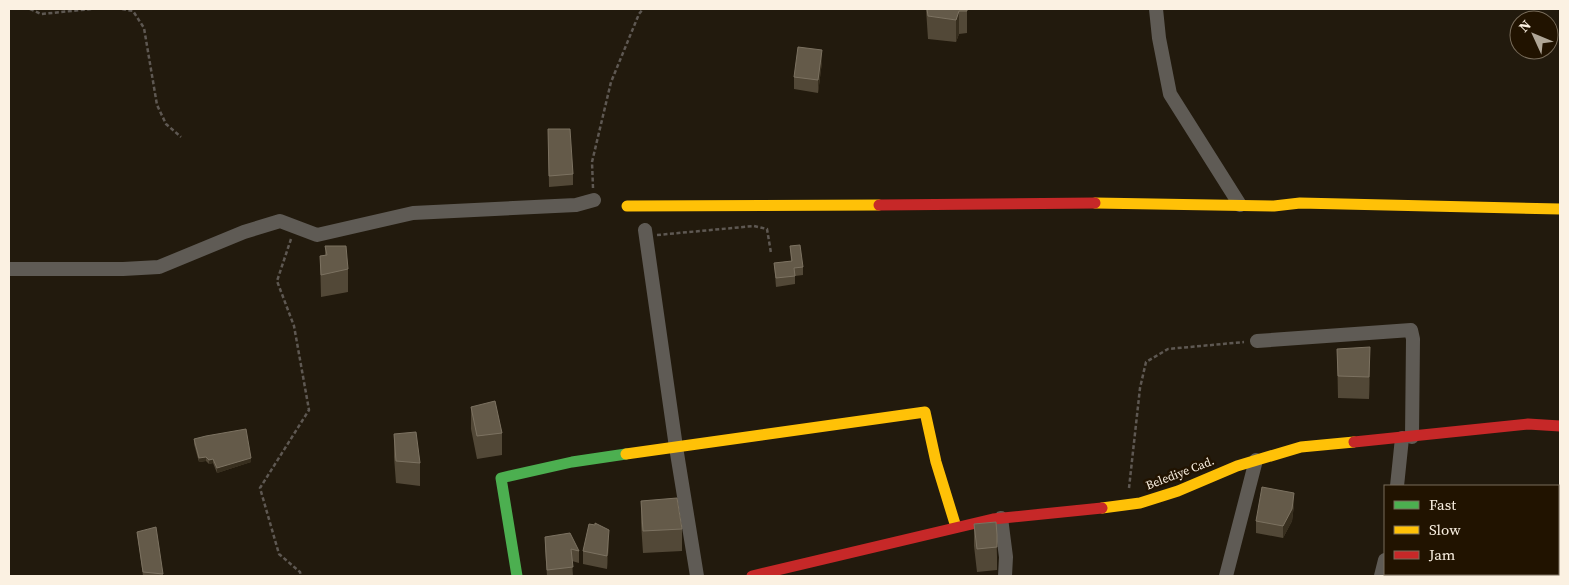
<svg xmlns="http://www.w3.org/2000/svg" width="1569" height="585" viewBox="0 0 1569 585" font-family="'Source Serif 4',serif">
<rect width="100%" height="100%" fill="#221a0d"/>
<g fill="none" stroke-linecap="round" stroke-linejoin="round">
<!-- path -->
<path stroke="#5e5852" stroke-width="2.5" stroke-dasharray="4 2.5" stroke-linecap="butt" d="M30 9 41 14 92 9
M122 9 133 11 144 28 157 105 166 124 181 137
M593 188 592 162 611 82 639 14 643 9
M657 235 754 226 767 229 771 253
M291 239 277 281 294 326 309 410 260 488 279 554 300 572 301 576
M1129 488 1140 388 1146 362 1168 349 1244 342"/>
<!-- street -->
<path stroke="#5f5b55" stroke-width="14" d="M1156 9 1159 38 1170 94 1240 205
M645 230 676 447 697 576
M9 269H123L159 267 244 232 280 221 317 235 413 213 576 205 594 200
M1257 341 1411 330 1413 339 1412 437
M1397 486 1402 438
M1558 515 1560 504
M1001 518 1006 557 1005 576
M1226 576 1256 460
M1381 576 1385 560
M1544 576 1545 574"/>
<!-- fast -->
<path stroke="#4caf50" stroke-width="11" d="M517 576 501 478 572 462 626 454"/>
<!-- slow -->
<path stroke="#ffc107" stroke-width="11" d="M1095 203 1274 206 1300 203 1560 209
M627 206 879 205
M626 454 925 412 936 462 956 527
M1102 508 1140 503 1178 491 1237 466 1301 447 1354 442"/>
<!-- jam -->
<path stroke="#c62828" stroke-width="11" d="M879 205 1095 203
M1354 442 1528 424 1560 426
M752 576 993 519 1102 508"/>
</g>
<!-- wall -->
<path fill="#524837" d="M926 9H967V33L959 34 956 42 928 39Z
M822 62 818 93 794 89V77Z
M548 129 573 174V185L549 187Z
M325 246 348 269V292L321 297 320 256 325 255Z
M790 246 803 267V275L795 276V284L776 287 774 263 791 261Z
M1337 349 1370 370 1369 399 1338 398Z
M471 407 502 433V455L477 459 471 429Z
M394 434 420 463V486L396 483 394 457Z
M194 439 251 462 217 473 213 463 209 464 206 461 199 462 194 444Z
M641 501 682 529V551L643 553 641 523Z
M1294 505 1292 521 1283 538 1256 533V521Z
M996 522 997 557V570L977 572 974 546V524Z
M137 532 163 574V576H143Z
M545 537 579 551V563L572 561 573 576H547L545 549Z
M609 542 607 569 583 564V551Z"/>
<!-- shaded-wall -->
<path fill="#372e1e" d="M959 11V34L956 42V20Z
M822 50V62L818 93V80Z
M1370 347V370L1369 399V377Z
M206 457V461L199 462V458Z
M251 458V462L217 473V468Z
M213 459V463L209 464V460Z
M1294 493V505L1292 521 1283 538V526Z
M609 530V542L607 569V556Z"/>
<!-- building -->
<path fill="#645a49" stroke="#7c7261" d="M927 9H967V11H959L956 20 928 16Z
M798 47 822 50 818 80 794 77Z
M548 129H570L573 174 549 176Z
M800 245 803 267 794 268 795 276 776 278 774 263 792 261 790 246Z
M325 246H346L348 269 321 275 320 256 327 255Z
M1370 347 1369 377 1338 376 1337 349Z
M495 401 502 433 477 436 471 407Z
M246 429 251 458 217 468 213 459 209 460 206 457 199 458 194 439 206 436Z
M416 432 420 463 396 461 394 434Z
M1262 487 1294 493 1292 509 1283 526 1256 521Z
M677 498 682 529 643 531 641 501Z
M996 522 997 535V547L977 549 974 524Z
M595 523 609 530 607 556 583 551 589 524 595 525Z
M156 527 163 574 143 572 137 532Z
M570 533 579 551 571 549 573 567 547 570 545 537Z"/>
<g text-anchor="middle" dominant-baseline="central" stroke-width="5" stroke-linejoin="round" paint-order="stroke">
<!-- street labels -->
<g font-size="12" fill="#fbf1e2" stroke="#211300">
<text transform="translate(1180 473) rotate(-21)">Belediye Cad.</text>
</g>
</g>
<!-- border -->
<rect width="1569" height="585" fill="none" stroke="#fbf1e2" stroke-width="20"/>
<!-- legend -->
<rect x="1384" y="485" width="175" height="90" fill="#211300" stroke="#786c5a"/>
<rect x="1394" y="501" width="25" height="8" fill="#4caf50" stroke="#786c5a"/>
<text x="1429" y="510" font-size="15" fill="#fbf1e2">Fast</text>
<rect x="1394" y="526" width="25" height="8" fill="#ffc107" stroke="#786c5a"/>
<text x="1429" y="535" font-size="15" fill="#fbf1e2">Slow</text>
<rect x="1394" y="551" width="25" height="8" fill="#c62828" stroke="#786c5a"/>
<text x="1429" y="560" font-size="15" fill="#fbf1e2">Jam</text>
<!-- north arrow -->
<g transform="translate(1534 35) rotate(314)"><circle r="24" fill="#211300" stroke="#786c5a"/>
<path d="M0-4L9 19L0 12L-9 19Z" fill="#afa697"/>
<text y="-8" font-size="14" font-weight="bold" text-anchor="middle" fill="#fbf1e2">N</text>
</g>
</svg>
